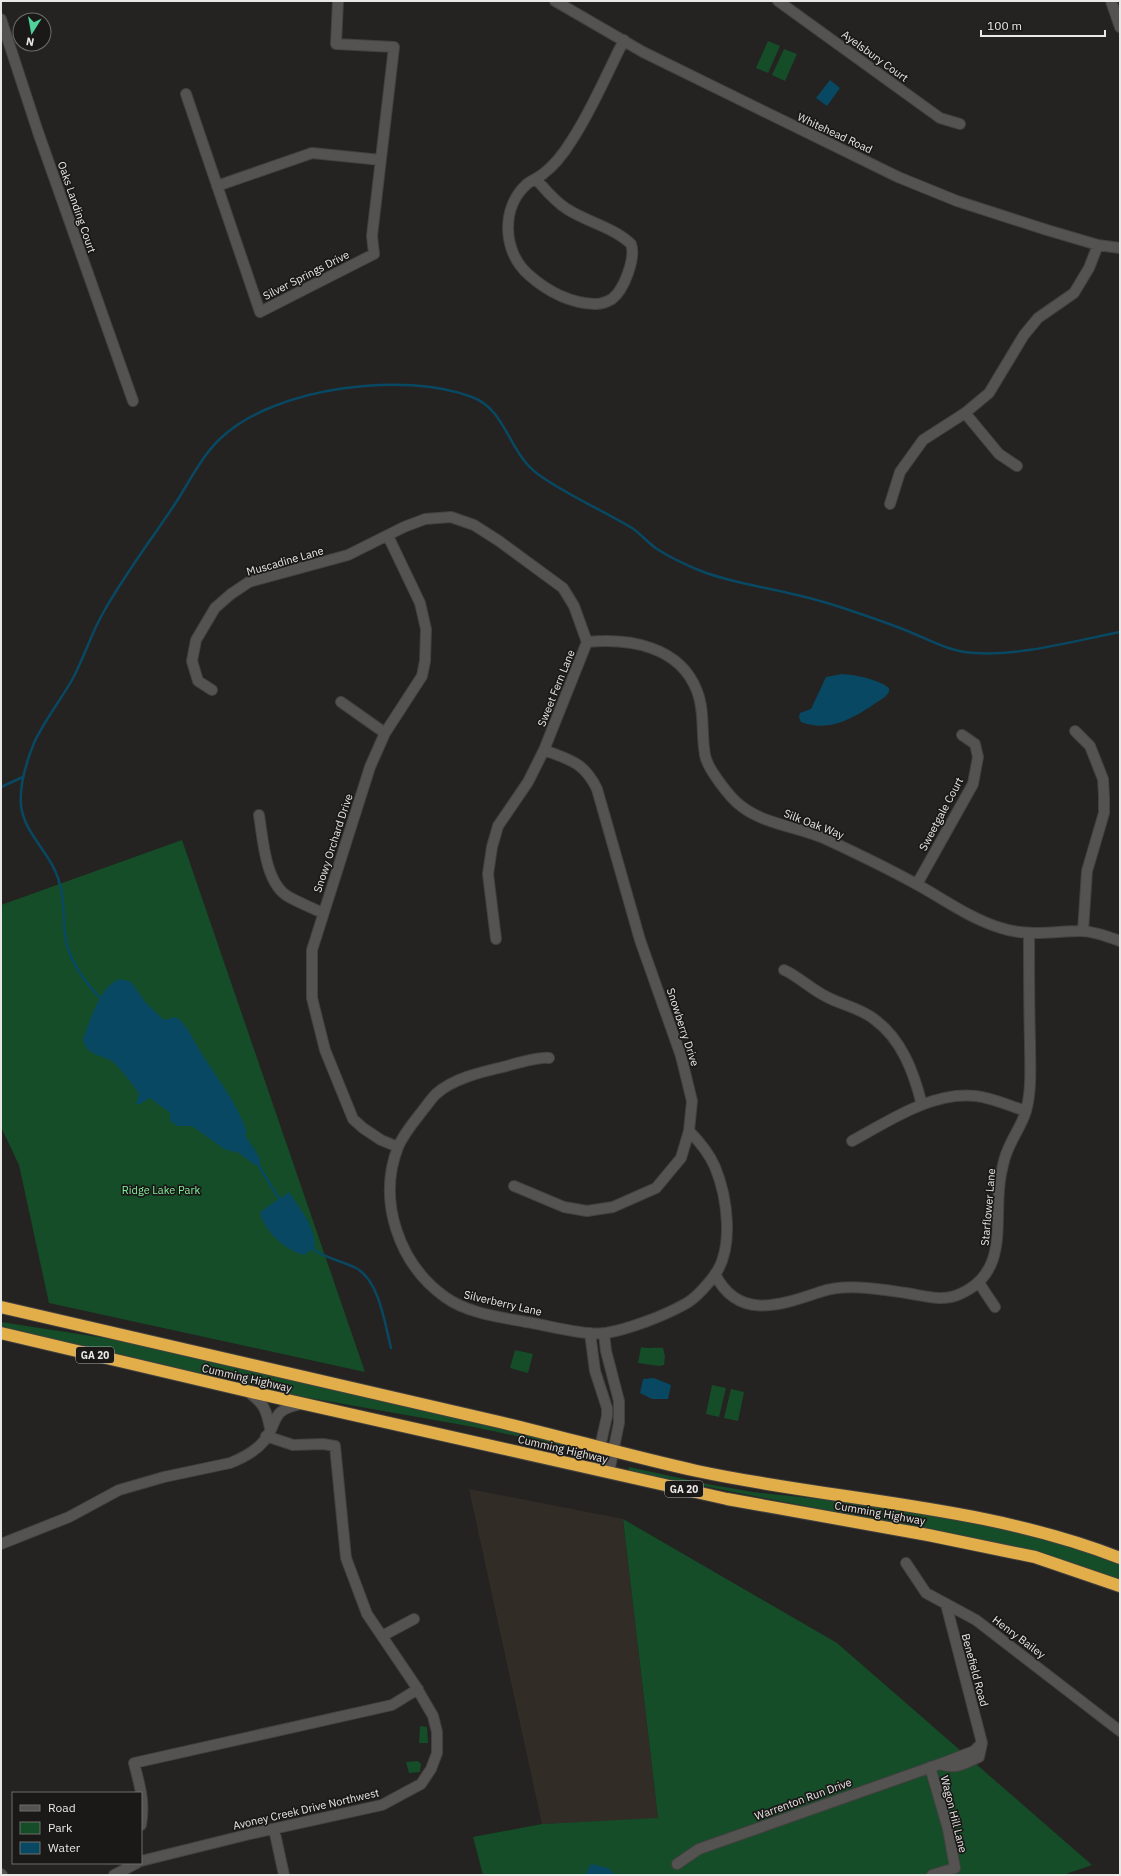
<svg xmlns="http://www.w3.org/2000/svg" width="1121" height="1876" viewBox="0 0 1121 1876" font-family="'IBM Plex Sans',sans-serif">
<rect width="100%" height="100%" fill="#242321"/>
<!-- built -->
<path fill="#322c26" d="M469 1489 623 1519 658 1819 542 1824Z"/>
<!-- green -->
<path fill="#144d27" d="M768 41 780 46 768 73 756 68Z
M784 49 797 54 785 81 772 75Z
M182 840 365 1372 49 1303 19 1165 1 1127V905Z
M1 1322 137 1343 577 1444 576 1449 474 1427 293 1395 1 1328Z
M641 1347C649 1349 654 1347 663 1348L665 1356 664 1365 659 1366 638 1363Z
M515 1350 533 1354 528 1373 510 1368Z
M712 1385 726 1388 719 1417 706 1414Z
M731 1389 744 1392 738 1421 724 1418Z
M629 1467 707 1484 753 1492 877 1505 983 1525 1062 1543 1120 1564V1579L1027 1550 628 1471Z
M623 1519 837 1643 1092 1865 1063 1875H483L473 1837 542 1824 658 1818Z
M420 1726 427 1727 428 1743H419Z
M418 1761 421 1764 420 1772 409 1773 406 1762Z"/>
<!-- water -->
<path fill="#094862" d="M830 80 840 88 827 106 816 98Z
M842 674C856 675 878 679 889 688V692L885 697C859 714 834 734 801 722L799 717 800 713 811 709 826 677Z
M121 979 131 982 146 1003 164 1020 176 1017C188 1025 194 1042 202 1054 219 1081 236 1101 247 1132L244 1136C248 1146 262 1154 260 1164L255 1165 239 1153 224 1149 192 1126H178L170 1121V1113L150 1098 140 1104H136L139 1094C134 1086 120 1068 113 1062 101 1054 86 1056 83 1039 90 1021 101 983 121 979Z
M289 1192C300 1209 315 1225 315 1247L304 1255C286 1251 263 1230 260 1212Z
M654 1378 671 1385 668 1399H652L640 1393 643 1379Z
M591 1864 608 1868 616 1875H585Z"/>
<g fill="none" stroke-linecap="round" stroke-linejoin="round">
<!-- stream -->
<path stroke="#094862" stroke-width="2.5" d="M1 787 23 777
M100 998C84 981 68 959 65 935 63 916 65 897 58 878 50 852 25 835 21 806 19 785 26 763 34 743 44 721 60 701 72 680 84 658 91 634 103 613 125 574 151 540 175 504 190 481 202 455 222 437 276 387 404 371 472 397 507 410 508 453 539 475 567 495 602 510 632 528 641 534 648 543 657 549 671 558 686 565 701 571 729 582 759 586 788 593 807 597 825 602 843 608 864 615 885 622 905 630 928 639 949 652 975 653 1022 656 1073 641 1120 632
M244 1136 254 1151
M258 1164 279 1199
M313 1249C329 1260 340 1260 356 1268 379 1280 385 1324 391 1348"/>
<defs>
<path id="minor" d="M555 1 643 52 898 177 957 201 1047 230 1098 245 1120 248
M778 1 940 118 960 124
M1111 1 1120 27
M1 19 38 132 133 401
M186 94 260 312 374 254 372 236 394 47 336 44 338 1
M536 179C545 189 554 201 567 209 587 222 613 227 631 244 636 258 624 290 612 299 607 302 600 304 595 304 570 303 547 291 529 275 503 253 500 208 527 184 532 180 538 178 543 174 555 165 564 153 572 140 592 110 607 73 624 40
M217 186 312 153 381 160
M965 413 999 454 1017 466
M890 504 900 472 923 440 965 413 989 393 1024 335 1038 318 1074 293 1089 268 1098 245
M388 536 420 603 426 629 425 661 422 676 385 733 370 767 312 950V998L325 1050 353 1119 363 1128 381 1140 398 1147
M587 642C629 638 680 646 697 691 705 711 701 734 705 755 707 768 730 798 741 806 765 825 801 827 828 840 858 854 889 869 918 885 945 900 971 919 1001 928 1027 937 1055 931 1081 931 1093 931 1109 937 1120 941
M212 690 198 681 192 661 196 640 215 608 231 594 249 582 348 555 404 527 425 519 451 517 474 525 499 541 563 588 574 606 587 642 544 750 528 782 498 826 492 847 488 874 496 939
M341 702 385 733
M1075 731 1090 746 1103 779 1104 796V813L1087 871 1083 931
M259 815C263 839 265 884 289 897 300 903 312 908 323 913
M917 884 973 784 978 757 975 744 962 735
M784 970C798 976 812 990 827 997 842 1005 860 1008 874 1019 902 1039 914 1073 922 1105
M549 1058C539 1056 515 1064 503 1067 481 1072 452 1079 436 1094 431 1099 427 1105 423 1110 414 1122 404 1133 398 1147 377 1201 399 1264 445 1297 467 1313 499 1317 526 1322 547 1325 585 1336 606 1333 629 1329 664 1316 685 1304 695 1299 707 1285 714 1276 735 1248 727 1196 715 1167 709 1153 699 1141 689 1131
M852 1141C889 1121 932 1091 976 1096 993 1098 1010 1106 1026 1111
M514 1186 564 1207 587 1211 613 1207 656 1188 681 1158 689 1131 692 1101 681 1056 640 940 597 789C584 762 570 760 544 750
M715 1274C738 1321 781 1305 820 1292 846 1283 879 1289 906 1293 925 1296 943 1302 960 1294 1012 1271 992 1218 1001 1174 1003 1166 1004 1158 1007 1152 1012 1138 1022 1125 1026 1111 1032 1089 1030 1065 1030 1043 1029 1006 1029 969 1029 933
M979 1283 995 1307
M590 1333 595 1371 607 1408V1416L595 1469
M604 1333 606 1351 619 1401V1423L609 1472
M247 1391C264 1404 266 1408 270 1428
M1 1544 69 1517 119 1490 164 1477 230 1463C243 1458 255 1452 264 1441 280 1420 269 1411 301 1404
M906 1563 926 1593 976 1620 1120 1731
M382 1636 414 1619
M940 1764C955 1770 966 1763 979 1757L982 1743 946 1604
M930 1767 948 1829 955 1868 932 1875
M141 1825C145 1801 140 1787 134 1763L392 1705 418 1689
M274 1829 284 1875
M141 1861 250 1834 382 1805 421 1784 431 1769 437 1753V1732L433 1716 415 1685 367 1614 346 1558 335 1446 323 1444 293 1445 266 1436
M677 1864 699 1849 940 1764 974 1751 982 1743
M1 1874 2 1875
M114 1875 137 1863"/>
<path id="highway" d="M1 1307C166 1345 331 1382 495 1421 563 1437 629 1456 697 1471 837 1501 985 1505 1120 1558
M1 1333 247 1391 727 1499 928 1535 1035 1557 1120 1586"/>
</defs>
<!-- minor casing -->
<use href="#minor" stroke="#434140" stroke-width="12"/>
<!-- highway casing -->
<use href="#highway" stroke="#434140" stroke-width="14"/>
<!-- minor -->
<use href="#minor" stroke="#555351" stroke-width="10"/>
<!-- highway -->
<use href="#highway" stroke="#e2ae4a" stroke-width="12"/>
</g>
<g text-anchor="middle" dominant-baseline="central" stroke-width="3.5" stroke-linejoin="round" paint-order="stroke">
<!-- shield labels -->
<g fill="#1b1918" stroke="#abaaa9" stroke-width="1">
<rect x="76" y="1347" width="38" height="16" rx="3"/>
<rect x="665" y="1481" width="38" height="16" rx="3"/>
</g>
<g font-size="10" font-weight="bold" fill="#e9e8e7">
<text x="95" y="1355">GA 20</text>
<text x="684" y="1489">GA 20</text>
</g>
<!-- street labels -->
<g font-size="11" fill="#e9e8e7" stroke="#1b1918">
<text transform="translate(875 56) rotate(36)">Ayelsbury Court</text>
<text transform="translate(835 133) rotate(25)">Whitehead Road</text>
<text transform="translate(77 207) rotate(71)">Oaks Landing Court</text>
<text transform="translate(306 275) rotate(-27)">Silver Springs Drive</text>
<text transform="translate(285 561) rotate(-16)">Muscadine Lane</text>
<text transform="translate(556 688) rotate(-68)">Sweet Fern Lane</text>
<text transform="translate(941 814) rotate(-62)">Sweetgale Court</text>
<text transform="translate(814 824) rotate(21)">Silk Oak Way</text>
<text transform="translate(333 843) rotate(-72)">Snowy Orchard Drive</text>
<text transform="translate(683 1027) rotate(72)">Snowberry Drive</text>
<text transform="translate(988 1207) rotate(-85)">Starflower Lane</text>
<text transform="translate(503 1303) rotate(13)">Silverberry Lane</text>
<text transform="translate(247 1378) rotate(13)">Cumming Highway</text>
<text transform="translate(563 1449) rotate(13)">Cumming Highway</text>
<text transform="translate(880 1513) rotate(10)">Cumming Highway</text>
<text transform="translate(1019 1637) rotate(37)">Henry Bailey</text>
<text transform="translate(975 1670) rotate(75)">Benefield Road</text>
<text transform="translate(803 1799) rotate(-20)">Warrenton Run Drive</text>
<text transform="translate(306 1809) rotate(-13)">Avoney Creek Drive Northwest</text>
<text transform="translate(954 1814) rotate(76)">Wagon Hill Lane</text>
</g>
<!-- park labels -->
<g font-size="11" fill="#82ef9e" stroke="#1b1918">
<text x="161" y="1190">Ridge Lake Park</text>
</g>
</g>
<!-- border -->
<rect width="1121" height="1876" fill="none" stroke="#e9e8e7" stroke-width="4"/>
<!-- legend -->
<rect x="12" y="1792" width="130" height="72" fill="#1b1918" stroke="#6d6c6b"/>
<rect x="20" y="1805" width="20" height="6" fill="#555351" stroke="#6d6c6b"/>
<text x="48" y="1812" font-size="12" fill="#e9e8e7">Road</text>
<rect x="20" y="1822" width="20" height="12" fill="#144d27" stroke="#6d6c6b"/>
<text x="48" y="1832" font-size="12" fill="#e9e8e7">Park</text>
<rect x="20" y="1842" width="20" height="12" fill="#094862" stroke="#6d6c6b"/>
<text x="48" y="1852" font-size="12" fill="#e9e8e7">Water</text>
<!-- north arrow -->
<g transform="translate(32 32) rotate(191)"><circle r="19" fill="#1b1918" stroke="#6d6c6b"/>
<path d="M0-3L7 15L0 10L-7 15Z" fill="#4fd399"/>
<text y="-6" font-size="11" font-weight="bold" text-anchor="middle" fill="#e9e8e7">N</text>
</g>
<!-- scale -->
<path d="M981 30v6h124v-6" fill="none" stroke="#e9e8e7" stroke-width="2"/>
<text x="987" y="30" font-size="12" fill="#e9e8e7" stroke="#1b1918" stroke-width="3" paint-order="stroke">100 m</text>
</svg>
